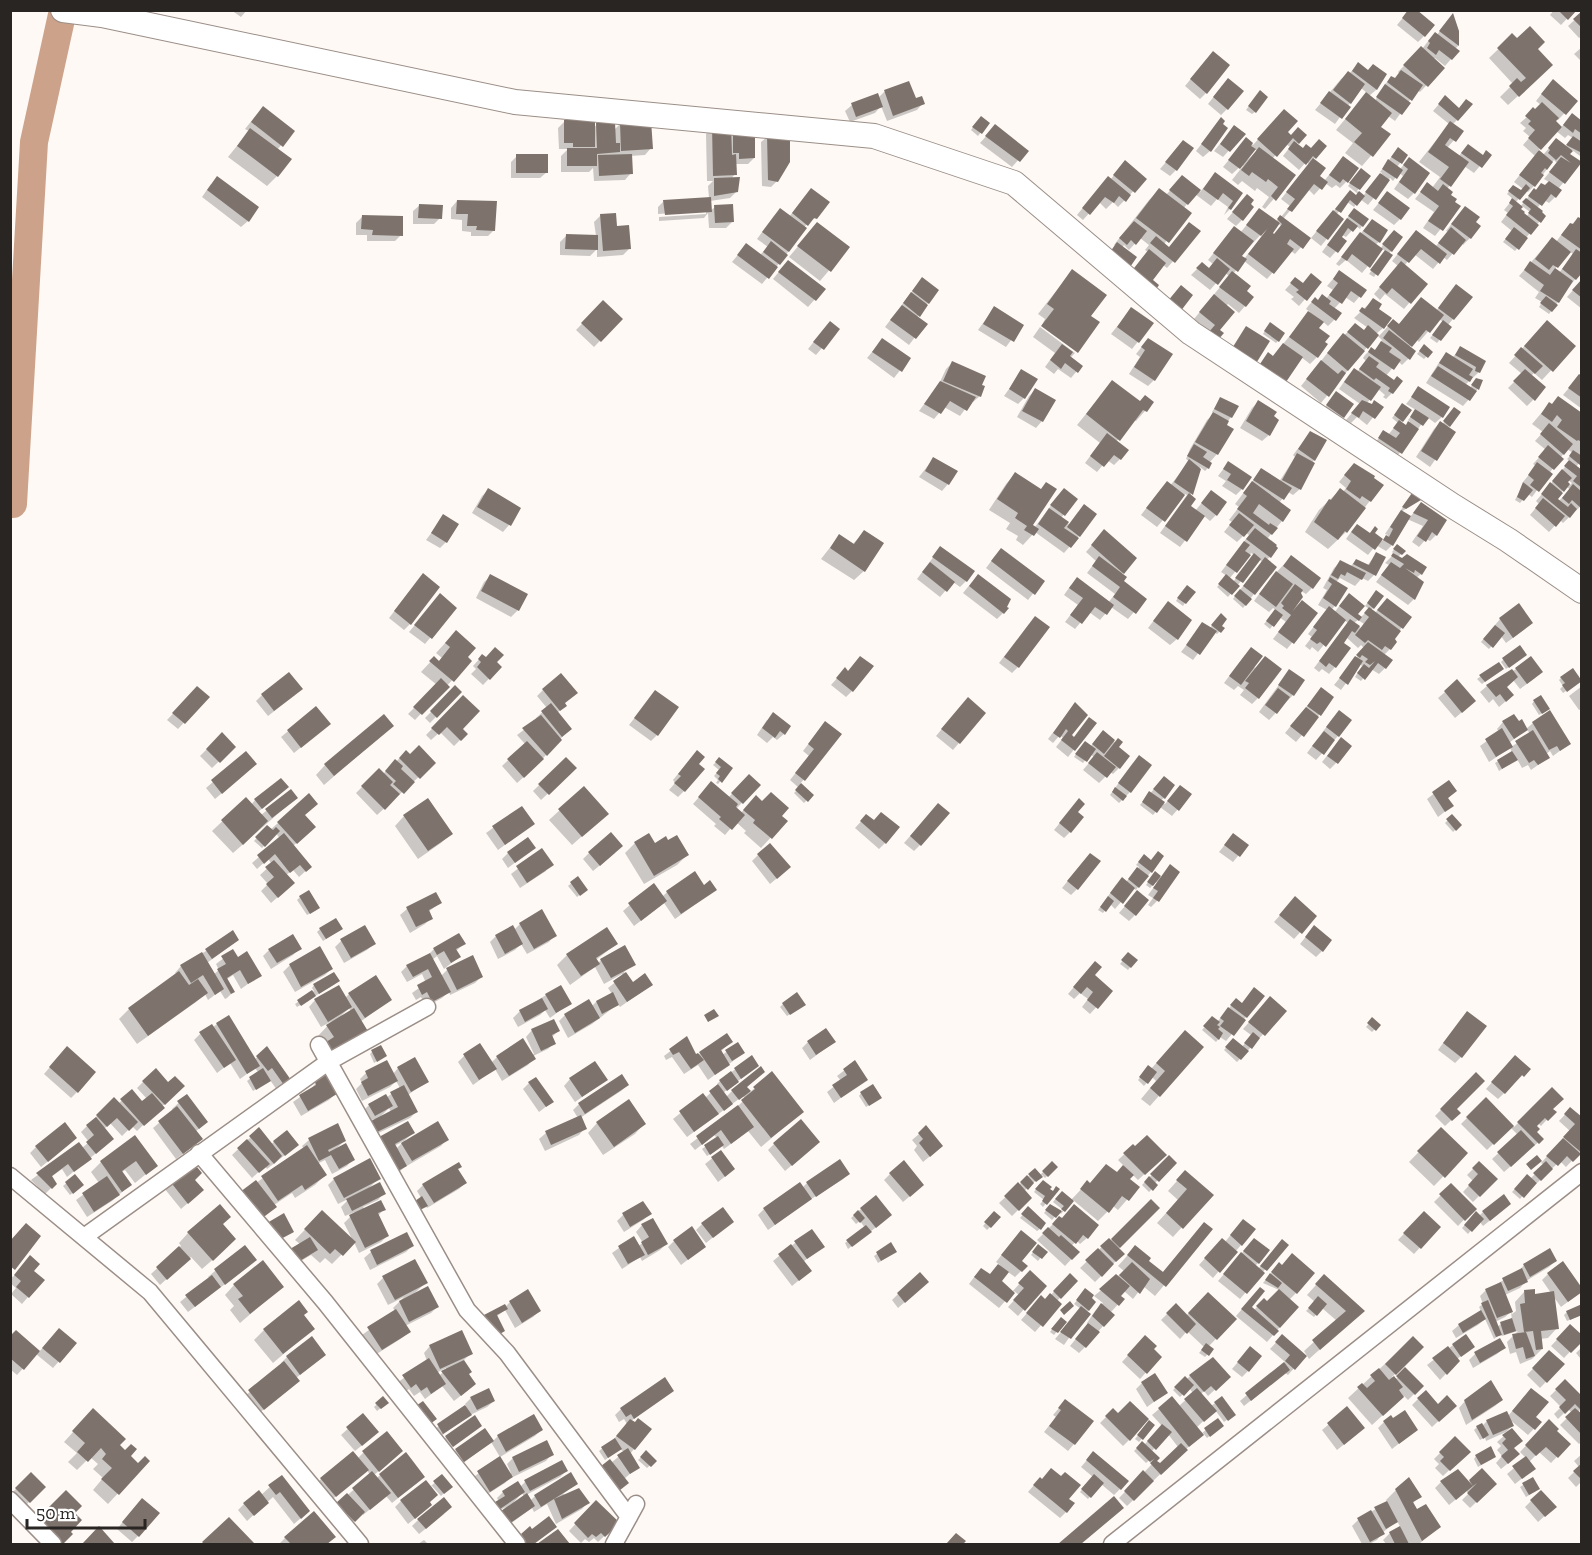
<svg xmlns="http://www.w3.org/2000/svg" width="1592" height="1555" viewBox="0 0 1592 1555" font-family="'Zilla Slab',serif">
<rect width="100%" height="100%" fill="#fef9f5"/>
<!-- shadow -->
<path fill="#0003" fill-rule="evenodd" d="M231 10H247L241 17Z
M1554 10H1575L1561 25 1550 15Z
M1582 13V36L1579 38 1568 26Z
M1406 14 1424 36 1418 42 1397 25Z
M1447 21 1457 31 1458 46 1455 49 1458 51 1445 66 1435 58 1433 59 1443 68 1420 92 1417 90 1395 121 1388 116 1379 127 1389 135 1362 166 1345 153 1353 143 1336 130 1367 93 1361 88 1335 124 1315 110 1341 79 1348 73 1349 74 1358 64 1367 71 1385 75 1376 90 1369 96 1373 104 1385 84 1392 78 1394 80 1400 74 1398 72 1421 48 1422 49 1429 40 1437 35Z
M1512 36 1536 49 1541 75 1508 105 1500 97 1513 84 1489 58Z
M1582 47V62L1574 54Z
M1207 59 1206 93 1200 99 1185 86Z
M909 83 915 100 923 103 917 110 887 121 881 106 875 113 850 122 845 111 852 105 878 98 884 92Z
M1222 86 1227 109 1221 115 1208 104Z
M1547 87 1576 101 1558 120 1556 119 1554 122 1561 128 1566 121 1582 123V154L1580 156 1572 150 1568 154 1580 163 1558 189 1560 191 1555 197 1549 203 1544 200 1537 208 1544 216 1515 251 1503 242 1512 231 1501 222 1508 213 1504 210 1513 199 1507 194 1511 189 1521 192 1523 189 1514 182 1535 156 1523 145 1530 137 1523 131 1526 128 1520 123 1541 105 1536 101ZM1556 131 1565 138 1568 135 1573 138 1566 147 1556 140 1543 155 1538 151ZM1554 160 1557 163 1544 179 1549 182 1544 187 1534 190 1520 207 1515 203 1526 191 1528 192 1534 186ZM1522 206 1530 212 1527 216 1519 210Z
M1257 95 1255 112 1252 114 1246 110Z
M1439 104 1457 120 1452 125 1462 131 1447 148 1459 156 1462 152 1482 157 1489 155 1474 173 1464 166 1447 189 1453 202 1459 206 1435 236 1423 228 1434 212 1415 199 1427 184 1432 188 1440 177 1419 162 1449 124 1433 111Z
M257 114 293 131 277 150V176L267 186 228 157 249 131 245 129Z
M1278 117 1286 132 1291 136 1305 135 1296 145 1302 150 1325 146 1313 160 1318 176 1324 181 1343 158 1346 182 1340 188 1336 185 1332 188 1325 183 1314 195 1308 189 1283 219 1309 238 1295 254 1291 251 1267 279 1244 261 1233 274 1245 292V306L1239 313 1228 304 1226 306 1233 312 1210 332 1194 319 1229 276 1225 273 1210 290 1191 275 1202 264 1209 269 1213 264 1208 260 1236 226 1227 219 1247 196 1242 220 1234 228 1240 233 1259 210 1275 222 1281 217 1290 206 1281 199 1309 164 1306 162 1299 170 1283 156 1290 147 1286 144 1272 159 1294 175 1265 209 1262 207 1269 197 1257 188 1255 191 1242 181 1238 185 1232 180 1243 166 1242 165 1232 174 1223 167 1246 139 1253 145ZM1254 148 1257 151 1247 160 1246 159ZM1278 223 1281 226 1274 236 1270 233ZM1265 230 1266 231 1244 259 1240 257Z
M1221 119 1210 151 1203 157 1196 151Z
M565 121 593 128 597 125 614 130 620 124 651 148 645 155 630 156 631 173 625 180 594 181 593 168 589 172H561V156L568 149H559L558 128Z
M978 121 988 123 978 136 971 130Z
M712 127 733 128 754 158 748 164H735V174L731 179 736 192 730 198 710 201V211L715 207 733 221 726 228H709L708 213 704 218 659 221V217L706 214V211L658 214V207L664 201 709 198 708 186 713 181H707L706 134Z
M1234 127 1244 134 1223 157 1214 151Z
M989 133 1026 151 1012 167 980 143Z
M768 136 777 181 771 187 762 186 761 142Z
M1183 142 1176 170 1170 176 1160 169Z
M1395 152 1406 155 1397 167 1400 169 1409 159 1414 193 1408 199 1394 189 1403 176 1399 173 1393 181 1390 178 1368 205 1360 199 1354 207 1347 202 1336 215 1342 220 1321 246 1311 238 1347 195 1355 196 1358 194 1348 186 1358 173 1369 176 1357 191 1363 196 1382 173 1380 172Z
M517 156 547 172 540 178H511V162Z
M1119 169 1145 179 1118 207 1113 202 1106 209 1099 202 1083 220 1077 215 1102 184 1110 180Z
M1215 174 1241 194 1230 209 1224 215 1228 207 1217 199 1211 206 1195 194 1183 209 1164 245 1168 248 1199 232 1167 268 1163 265 1126 279 1148 252 1145 250 1149 245 1140 238 1129 250 1124 245 1122 248 1114 245 1149 200 1159 190 1166 195 1182 177 1200 192Z
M211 184 248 221 241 227 202 197Z
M1387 193 1400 219 1394 225 1373 210Z
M805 196 815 218 804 227 786 255 762 284 732 262 746 245 760 255 768 247 757 239 774 216 780 210 789 217Z
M457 201 494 230 488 236H471V232L462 231V220L451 219V208Z
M420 205 440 218 434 224H413V211Z
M1351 213 1362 226 1360 229 1356 226 1346 237 1342 235 1340 237 1345 241 1330 258 1322 252Z
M1459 214 1479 226 1470 238 1463 245 1462 243 1447 260 1443 257 1433 269 1414 254 1404 266 1425 284 1404 309 1385 294 1380 300 1374 294 1398 266 1392 261 1416 232 1435 247 1448 232 1446 231Z
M601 215 616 227 629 249 623 255 597 257V249L590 256 560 255V242L567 235 596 236 594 222Z
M362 217 401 235 395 241H367V235H356V223Z
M1578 219 1582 221V270L1549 314 1539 307 1542 302 1535 298 1539 292 1519 276 1546 245 1556 242 1564 231ZM1569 251 1573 254 1559 273 1554 270Z
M817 224 848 248 820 281 789 257Z
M1366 227 1379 242 1375 245 1380 249 1391 234V251L1374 277 1369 274 1386 251 1382 249 1362 273 1346 260 1339 266 1336 264Z
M782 268 824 289 808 307 773 279Z
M1072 271 1089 316 1077 351 1042 325 1045 319 1038 314Z
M1339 272 1364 291 1354 303 1345 297 1334 309V320L1328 326 1322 321 1317 328 1326 345 1317 357 1310 364 1301 357 1253 374 1268 354 1272 357 1283 344 1310 312 1306 309 1309 305 1315 299 1317 301 1326 299 1333 290 1327 286Z
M1295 279 1303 285 1320 282 1299 306 1291 299 1294 297 1285 290Z
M1582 280V309L1567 297Z
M916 286 928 303 917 318 925 324 909 345 885 327Z
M1450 292 1471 297 1448 325 1450 327 1437 343 1430 338 1443 322 1439 319 1419 342 1416 339 1409 348V358L1402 365 1398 361 1386 376 1392 393 1386 399 1383 397 1385 395 1378 389 1367 403 1381 407 1367 425 1357 417 1351 423 1346 420 1360 404 1339 389 1348 376 1354 370 1357 372 1366 361 1363 358 1365 355 1371 349 1374 351 1379 345 1382 340 1377 335 1321 403 1301 386 1337 341 1349 331 1364 332 1368 328 1354 318 1373 300 1383 328 1376 334 1379 336 1393 321 1398 325 1421 299 1436 311Z
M603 302 621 319 594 347 576 330Z
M994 308 1022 325 1006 347 978 330Z
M1131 309 1152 324 1132 349 1111 334Z
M1040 327 1075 353 1070 358 1081 366 1071 378 1058 369 1054 374 1045 367 1055 353 1033 337Z
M1267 327 1278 341 1276 343 1263 334Z
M824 329H838L816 355 808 349Z
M1537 332 1574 346 1542 380 1534 373 1531 376 1533 400 1527 406 1508 388 1522 374 1509 363Z
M1148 339 1154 380 1148 386 1129 374 1140 357 1136 354Z
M882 340 909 359 894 378 867 358Z
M1424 346 1431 352 1424 359 1417 354Z
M1461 348 1484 362 1478 373 1465 385 1470 388 1474 383 1481 381 1477 390 1463 406 1426 383 1440 361 1446 354 1452 358Z
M952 363 980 386V396L973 402 971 401 960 416 944 407 934 419 919 411 939 384 946 369Z
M1022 371 1024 398 1018 404 1004 396Z
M1579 376 1582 377V409L1563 395Z
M1112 382 1145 411 1136 421 1134 420 1116 442 1120 459 1114 465 1107 460 1097 472 1085 463 1100 443 1077 425Z
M1419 388 1442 417 1435 423 1427 417 1395 459 1373 445 1384 432 1388 435 1398 423 1392 418 1400 408 1402 421 1400 423 1405 427 1410 422 1408 420 1416 410 1406 404Z
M1035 390 1054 401 1042 421 1036 428 1017 417 1029 396Z
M1337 393 1343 417 1337 423 1321 412Z
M1220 399 1231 417 1225 425 1232 429 1217 454 1209 463 1208 468 1205 471 1200 467 1190 496 1189 506 1195 511 1211 492 1216 515 1210 521 1204 516 1180 547 1160 533 1187 495 1185 494 1157 527 1141 515 1161 489 1170 486 1189 461 1186 459 1190 449 1207 420 1215 413 1212 412Z
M1258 402 1272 417 1269 435 1262 441 1240 428 1252 408Z
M1549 404 1582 415V465L1579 463 1576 467 1580 470 1582 468V505L1563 523 1560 520 1549 532 1530 515 1539 504 1536 501 1570 461 1567 459 1573 453 1567 449 1532 497 1528 494 1520 503 1515 500 1524 483 1523 482 1536 466 1533 464 1546 450 1535 441 1543 432 1532 424ZM1563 476 1572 483 1570 485 1562 478ZM1566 487 1570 489 1559 501 1556 499Z
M1451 412 1449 426 1447 428 1454 433 1430 467 1416 457 1434 429 1440 423 1442 425Z
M1310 433 1314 460 1300 489 1293 495 1288 492 1279 503 1282 521 1267 539 1270 557 1266 560 1254 594 1243 608 1233 599 1262 562 1259 559 1228 597 1217 587 1227 576 1221 572 1249 535 1246 533 1237 542 1224 532 1232 522 1229 520 1239 507 1235 504 1261 470 1279 482 1295 457 1293 455ZM1251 553 1254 555 1233 582 1229 579Z
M933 459 948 484 942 491 919 477Z
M1228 463 1242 489 1236 495 1222 486 1226 481 1218 476Z
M1348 471 1372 478 1382 485 1346 532 1328 549 1305 532 1319 510 1340 490 1343 492 1346 488 1339 482Z
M1015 474 1031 525 1035 527 1058 496 1076 499 1061 518 1069 524 1078 512 1079 536 1064 553 1035 532 1023 545 1016 540 1018 536 1006 529 1010 523 989 510 1006 484Z
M488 490 519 508 509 525 503 532 472 513 482 496Z
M1409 498 1416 502 1401 512 1410 517 1421 504 1436 535 1430 541 1426 539 1419 547 1412 542 1423 526 1407 519 1392 545 1386 551 1376 545 1368 555 1346 539 1351 532 1369 534 1375 528 1373 533 1382 541 1388 535 1385 534Z
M444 516 446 542 440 548 426 540Z
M864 532V571L854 580 821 559 839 536 852 545Z
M1098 538 1135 558 1121 575 1122 581 1145 599 1128 619 1111 607 1100 620 1089 612 1075 629 1065 622 1078 605 1064 595 1071 585 1108 603 1115 594 1087 573 1096 561 1086 552Z
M1397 546 1404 551 1398 557 1421 574 1416 578 1422 582 1414 599 1408 605 1376 582 1389 565 1385 563 1394 554 1392 552Z
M940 548 966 581 960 587 953 582 940 597 917 579Z
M1376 554 1374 575 1368 581 1362 578 1355 586 1340 578 1336 582 1335 606 1331 610 1334 613 1343 601 1360 618 1369 609 1365 606 1374 595 1373 608 1371 610 1375 613 1381 606 1410 617 1392 640 1390 649 1384 655 1391 660 1385 668 1379 674 1371 669 1361 681 1355 677 1362 666 1360 664 1341 690 1334 685 1364 648 1361 645 1358 648 1346 637 1342 643 1349 649 1335 667 1329 674 1322 669 1319 672 1314 668 1348 623 1344 620 1318 652 1312 647 1310 650 1305 646 1312 637 1308 634 1327 610 1318 605 1327 590 1323 588 1334 568 1340 562 1350 567 1356 560 1367 566ZM1358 620 1364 624 1361 628 1354 623Z
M995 556 1043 581 1028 600 986 568Z
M1291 557 1312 588 1306 594 1301 591 1294 608 1302 602 1316 613 1287 649 1273 639 1286 622 1279 617 1270 629 1264 624 1276 610 1273 608 1269 612 1254 601 1270 579Z
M491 576 526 595 518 610 511 617 476 598 484 582Z
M417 582 410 624 404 630 389 618Z
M972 582 1003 613 997 619 963 593Z
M1184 589 1185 603 1183 606 1176 601Z
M434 602 455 608 425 644 409 632Z
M1519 605 1525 629 1506 643 1501 636 1489 649 1481 642 1500 619Z
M1162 610 1177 639 1170 645 1148 628Z
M1221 615 1220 626 1223 628 1217 634 1214 632 1193 660 1181 652 1203 624 1210 628Z
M1029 624 1018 667 1012 673 999 663Z
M446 642 470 661 415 720 408 714 437 685 421 672 434 658 438 662 442 658 436 653Z
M1245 655 1255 668 1265 658 1258 698 1252 704 1240 695 1244 690 1238 686 1234 690 1224 683Z
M482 656 500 667 483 685 471 674 476 669 473 666Z
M1522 657 1506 669 1501 662 1503 660Z
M1498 664 1499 671 1482 684 1477 679Z
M1516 669 1535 678 1520 689 1513 680 1505 687 1506 701 1499 707 1493 699 1489 703 1480 692 1487 686Z
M1289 671 1293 695 1269 720 1259 712Z
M839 676 852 691 846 697 831 685Z
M1561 678 1578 683 1563 693 1560 689 1563 686 1559 680Z
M1582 686V709L1579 710 1569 696Z
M197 688 208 697 178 729 167 720Z
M455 688 460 692 430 723 425 718Z
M1321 689 1319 715 1296 742 1285 733Z
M543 690 565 706 557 713 564 735 536 766 517 783 502 766 525 744 517 735 537 720 536 718 547 708 537 696Z
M655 692 657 735 651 741 629 725Z
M1445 692 1468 707 1455 718 1438 698Z
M262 695H295L268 716 256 701Z
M463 697 461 729 466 734 454 746 440 732 431 740 426 735Z
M1534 701 1545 711 1539 715 1532 704Z
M1075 704 1070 735 1073 738 1095 723 1068 757 1056 747 1063 738 1060 735 1053 743 1048 739Z
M961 706 984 713 953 750 936 736Z
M316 708 322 730 294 753 281 737Z
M1333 718 1338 736 1316 760 1307 753Z
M767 720 784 734 777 740 773 737 767 743 757 735Z
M1503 722 1526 729 1533 723 1569 744 1553 756 1550 751 1546 754 1548 758 1531 770 1528 765 1522 768 1517 759 1499 771 1495 763 1512 752 1510 748 1489 762 1480 746 1499 732 1497 729ZM1527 729 1530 734 1511 747 1509 743Z
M392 726 324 785 316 775 325 765Z
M819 730 840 735 800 784 812 795 804 803 794 793 799 788 790 780 809 756 803 751Z
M1103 732 1116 743 1119 768 1113 774 1110 772 1099 783 1083 770 1094 757 1090 754 1083 763 1074 757 1082 746 1090 747Z
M222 734 234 747 212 768 200 756Z
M1335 746 1336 763 1330 769 1322 762Z
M406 752 410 756 434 763 377 815 356 793 379 770 383 774Z
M246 753 249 770 215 799 206 788Z
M691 758 697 764 684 791 678 797 669 790 675 783 673 780Z
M566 759 575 768 541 800 533 791Z
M719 759 731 769 718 784 716 783 718 780 714 776 719 770 713 765Z
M1133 763 1130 792 1119 803 1110 795Z
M749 776 759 785 736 809 741 813 746 807 762 803 786 821 761 848 744 833 746 831 736 822 725 835 714 826 716 824 693 804 705 790 728 798Z
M1161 781 1164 798 1160 801 1165 804 1180 787 1190 795 1172 816 1160 807 1153 815 1140 805Z
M1449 782 1455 791 1447 799 1452 806 1438 817 1427 799Z
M584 788 597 823 572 845 549 820Z
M291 791 296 798 233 853 212 831 246 799 251 805 255 800 280 793 258 812 261 815Z
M1073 807 1076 812 1070 832 1064 838 1054 830Z
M521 808 533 824 498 850 486 833Z
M932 811 920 845 914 851 904 843Z
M304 815 308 833 293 846 310 867 299 877 293 870 286 875 287 889 271 903 261 891 268 884 260 875 272 864 268 859 257 869 252 863 280 839 276 833 262 848 254 841 267 827 270 830 278 823Z
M404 816 451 834 441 843 418 859 395 826Z
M866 816 885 843 879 849 855 828Z
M1452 816 1460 825 1453 832 1445 823Z
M1227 842 1247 845 1233 862 1219 852Z
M635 843 687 855 677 865 644 884 625 853Z
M534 848 508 868 502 859 508 853Z
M542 850 546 871 520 888 511 874Z
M589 853H615L593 871 583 859Z
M758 855 782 874 770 884 752 861Z
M1144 856 1151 872 1138 887 1136 890 1133 888 1115 909 1110 904 1103 913 1098 910 1116 885 1126 882 1139 867 1136 865Z
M1084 861 1077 889 1071 895 1062 888Z
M1178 872 1157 901 1151 907 1148 905 1153 898 1148 895 1157 883 1156 882 1150 888 1146 885 1153 876 1155 873 1161 878Z
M577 878 583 892 577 897 568 886Z
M653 885 662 897 667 892 703 887 715 890 675 919 664 903 634 926 623 911Z
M435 894 440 903 428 912 431 918 425 924 410 933 400 915 407 909Z
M300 897 316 910 307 915 297 900Z
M1131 899 1135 915 1129 921 1119 913Z
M1289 905 1315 916 1294 939 1274 922Z
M520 924 555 935 549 942 527 954 521 944 515 950 498 959 490 942 496 936 514 930Z
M364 927 374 944 367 950 344 963 335 947 341 941Z
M320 929 338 931 323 941 317 932Z
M1308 934 1322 951 1316 957 1300 944Z
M238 940 207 963 214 974 219 970 216 964 233 951 237 959 260 975 241 989 233 975 226 980 233 992 227 998 225 999 220 991 208 1000 205 994 196 1002 137 1044 119 1019 129 1009 177 975 175 973 181 966 206 951Z
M464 944 456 951 459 957 444 969 437 956 432 960 441 976 447 970 482 976 475 983 450 995 449 992 442 998 426 1007 421 997 416 1000 412 993 426 983 422 974 407 982 401 972 407 966 428 955 434 949Z
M616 944 596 960 598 963 601 960 634 964 624 972 632 984 651 985 620 1007 618 1004 592 1024 568 1038 559 1021 565 1015 592 1006 596 1002 612 994 608 988 623 976 622 974 604 984 595 967 570 985 557 965 567 955Z
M300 948 293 955 271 969 263 956 269 950Z
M320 948 331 969 325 975 295 992 283 972 290 965Z
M1128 954 1135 961 1128 970 1120 964Z
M1089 969 1093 975 1111 991 1090 1014 1082 1007 1088 999 1080 993 1074 999 1068 994Z
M335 984 297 1007 295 1004 314 991 312 988 314 985Z
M349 994 390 1000 360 1022 321 1065 314 1055 323 1045 318 1036 332 1021 321 1027 309 1007 315 1000 345 998ZM349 1008 351 1012 341 1016Z
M546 995 570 1003 550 1018 545 1010 540 1015 518 1027 513 1018 520 1011Z
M1236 1000 1246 1017 1226 1041 1220 1037 1216 1042 1202 1030 1213 1018 1217 1022Z
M783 1004 801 1007 787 1016 780 1007Z
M1264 1005 1285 1011 1237 1062 1224 1050 1233 1040 1242 1047 1251 1035 1243 1029Z
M1461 1019V1057L1455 1063 1438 1050Z
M1372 1020 1379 1025 1372 1032 1366 1027Z
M217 1024 254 1060 267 1048 289 1079 277 1090 270 1080 253 1091 247 1081 258 1072 255 1068 240 1079 230 1063 217 1073 194 1040 200 1034 212 1028Z
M532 1030 558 1031 552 1037 554 1043 548 1049 533 1056 534 1058 528 1065 502 1081 495 1069 473 1085 458 1062 464 1056 480 1045 491 1063 497 1057 532 1055 534 1054 526 1037Z
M727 1035 731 1042 720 1052 722 1055 738 1044 741 1055 708 1080 698 1065 684 1074 672 1057 666 1060 664 1056 686 1039 696 1056Z
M808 1042H834L810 1060 802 1048Z
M1175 1042 1202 1047 1150 1106 1141 1099 1156 1081 1152 1077 1144 1086 1138 1080 1146 1070 1151 1069Z
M372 1052 385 1056 374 1063 370 1054Z
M61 1054 77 1092 71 1098 44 1074Z
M751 1057 757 1066 723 1093 726 1097 732 1091 746 1087 750 1092 772 1073 802 1112 761 1147 748 1131 724 1149 722 1146 707 1156 702 1149 717 1138 714 1135 695 1150 690 1144 733 1111 745 1099 743 1096 687 1137 673 1119 703 1095 705 1098 719 1085 717 1084 720 1081Z
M855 1062 866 1079 834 1103 827 1092 841 1081 837 1076Z
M1509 1063 1529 1069 1498 1099 1486 1089Z
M398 1068 427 1081 408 1095 416 1112 410 1118 370 1137 366 1128 375 1119 369 1121 363 1111 369 1105 387 1097 400 1088 396 1081 390 1087 362 1101 356 1089 362 1083 360 1079 366 1073 393 1074ZM389 1108 391 1112 380 1117Z
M155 1070 168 1084 183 1086 137 1131 132 1126 122 1136 110 1123 104 1129 106 1145 67 1177 62 1169 51 1177 55 1184 45 1194 31 1180 79 1144 82 1148 89 1142 81 1132 114 1099 118 1104 132 1091 142 1103 147 1099 137 1088Z
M1476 1074 1455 1109 1459 1113 1445 1126 1435 1116Z
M570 1079 606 1080 575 1102 564 1086Z
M316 1083 335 1094 329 1100 301 1116 293 1102 310 1090Z
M529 1083 552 1102 539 1112 523 1089Z
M628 1085 621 1091 580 1118 585 1128 579 1135 545 1151 539 1139 546 1133 578 1118 573 1110 579 1104Z
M1552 1089 1551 1109 1554 1112 1541 1126 1538 1123 1535 1132 1542 1139 1504 1172 1492 1159 1518 1135 1510 1127 1487 1150 1461 1124 1486 1099 1514 1127Z
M861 1093 877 1100 866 1107 859 1096Z
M186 1096 200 1128 195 1132V1145L176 1159 153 1128 173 1111 172 1109Z
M1570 1109 1582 1119V1150L1566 1167 1560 1161 1537 1183 1535 1181 1520 1199 1512 1192 1527 1176 1530 1179 1544 1165 1541 1163 1570 1131 1559 1121Z
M597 1123 644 1124 635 1134 603 1155 588 1133Z
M337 1125 344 1141 335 1150 353 1159 347 1166 332 1174 325 1160 317 1164 325 1175 315 1185 295 1198 292 1193 274 1205 256 1183 304 1149 302 1146 309 1140Z
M926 1128 935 1152 923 1162 914 1150 917 1146 912 1140Z
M259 1129 270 1145 286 1132 290 1151 267 1169 265 1166 252 1178 232 1155Z
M1441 1129 1466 1153 1434 1186 1409 1162Z
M413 1133 404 1141 447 1139 441 1146 405 1167 399 1172 374 1145ZM404 1141 396 1149 394 1146Z
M135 1137 156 1166 135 1183 125 1170 121 1173 130 1185 112 1201 87 1217 76 1200 99 1183 91 1172 101 1162Z
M69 1144 41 1167 30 1153 36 1147Z
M774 1144 812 1148 785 1171 768 1150Z
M1133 1146 1165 1155 1138 1180 1132 1174 1128 1179 1138 1187 1118 1210 1113 1206 1098 1221 1073 1200 1061 1214 1059 1212 1052 1220 1044 1213 1050 1206 1061 1212 1063 1210 1053 1202 1059 1195 1071 1200 1087 1183 1089 1185 1116 1174 1124 1166 1118 1160Z
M720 1152 727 1175 718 1182 705 1164Z
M1169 1157 1175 1163 1154 1184 1156 1185 1149 1192 1142 1185Z
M1052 1163 1056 1167 1045 1178 1042 1175 1024 1191 1030 1198 1012 1216 999 1203 1035 1170 1040 1175Z
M1479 1163 1496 1179 1473 1202 1463 1192 1473 1181 1467 1175Z
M457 1169 465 1183 459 1189 427 1208 417 1191 423 1185Z
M1185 1172 1211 1195 1173 1237 1157 1223 1178 1200 1168 1191Z
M849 1174 842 1180 808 1201 768 1230 758 1215 764 1209 802 1188 807 1183Z
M890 1174 916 1191 903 1202 884 1180Z
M75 1176 82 1185 70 1195 63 1186Z
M379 1178 367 1190 384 1193 378 1200 363 1207 365 1209H384L378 1216 387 1236 381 1242 359 1253 354 1242 332 1264 325 1258 320 1263 311 1255 291 1267 300 1244 295 1240 322 1212 353 1241 344 1223 355 1212 345 1216 341 1207 350 1198 338 1204 328 1185 334 1179Z
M170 1181 196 1196 181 1209 164 1188Z
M1040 1184 1053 1192 1058 1189 1043 1207 1040 1204 1044 1200 1034 1192Z
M1451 1185 1474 1209 1458 1226 1434 1202Z
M1151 1201 1158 1208 1118 1249 1123 1254 1095 1282 1080 1268 1109 1240 1110 1242Z
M1028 1208 1040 1229 1037 1231 1020 1218Z
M861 1209 884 1221 848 1249 845 1243 865 1228 860 1221 856 1224 851 1218Z
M1503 1210 1483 1226 1479 1221 1468 1234 1462 1228 1476 1213 1479 1216 1483 1212Z
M994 1213 999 1218 987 1230 983 1226Z
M1424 1213 1439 1227 1414 1254 1398 1240Z
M650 1214 643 1220 624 1232 617 1221 623 1215Z
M1059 1218 1087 1238 1080 1244 1077 1241 1071 1246 1078 1252 1065 1266 1037 1240Z
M732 1222 706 1243 696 1230 702 1224Z
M1204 1224 1211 1229 1155 1296 1143 1286 1133 1299 1124 1291 1119 1296 1123 1299 1110 1313 1103 1326 1085 1347 1079 1353 1070 1346 1088 1324 1087 1323 1095 1311 1103 1303 1094 1296 1124 1271 1118 1266 1135 1247 1147 1261 1162 1273Z
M222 1225 225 1249 202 1269 191 1257 160 1285 151 1274 181 1246 179 1243 188 1233Z
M642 1225 666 1244 660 1250 642 1261 640 1257 622 1269 612 1253 633 1238 638 1246 643 1243 636 1232Z
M1237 1227 1241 1245 1213 1278 1199 1265 1216 1246 1225 1242Z
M407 1234 413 1245 406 1252 370 1270 364 1258 371 1252Z
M1015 1238 1020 1261 1026 1266 1015 1277 1008 1272 999 1282 1012 1292 1030 1272 1024 1309 1018 1316 1008 1307 1019 1295 1014 1291 999 1308 969 1284 975 1276H989L1000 1265 996 1262Z
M674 1241 704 1247 681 1265 668 1247Z
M795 1243 823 1246 803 1262 810 1271 792 1286 773 1261Z
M890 1245 892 1254 878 1263 874 1256Z
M1286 1245 1240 1299 1218 1281 1248 1246 1258 1263 1255 1266 1258 1269 1276 1248Z
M1038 1246 1045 1252 1038 1261 1031 1255Z
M245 1247 249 1266 188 1312 180 1302 209 1278 208 1277 215 1271Z
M1555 1261 1549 1267 1526 1281 1520 1288 1505 1295 1512 1314 1516 1311 1515 1302 1524 1292 1534 1296 1551 1293 1542 1280 1548 1274 1582 1291 1561 1307 1553 1296 1557 1328 1548 1338 1540 1339 1542 1349 1532 1359 1520 1364 1516 1352 1510 1354 1507 1342 1518 1331 1502 1336 1501 1334 1494 1339 1485 1319 1478 1325 1456 1338 1452 1331 1459 1325 1481 1311 1479 1307 1483 1304 1480 1296 1486 1290 1518 1272 1524 1265ZM1511 1312 1512 1320 1501 1324 1497 1327 1495 1322 1505 1317Z
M24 1264 32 1272 28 1297 22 1304 11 1294 16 1288 10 1283V1275L13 1277Z
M1273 1271 1296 1293 1289 1300 1297 1307 1267 1342 1236 1316 1254 1295 1250 1308 1253 1311 1264 1300 1267 1303 1279 1290 1263 1283Z
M1070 1275 1076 1281 1057 1301 1060 1304 1035 1332 1021 1320 1035 1304 1045 1301Z
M1324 1276 1353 1320 1309 1359 1304 1351 1337 1321 1322 1308 1314 1317 1306 1311 1315 1302 1307 1295Z
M383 1278 426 1282 415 1293 437 1307 431 1313 405 1326 409 1332 402 1338 375 1355 362 1335 395 1311 393 1308 404 1297 388 1305 377 1284Z
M234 1285 282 1287 240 1323 230 1310 234 1306 225 1295Z
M921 1288 898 1308 892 1300 898 1294Z
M1083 1293 1094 1302 1064 1345 1055 1339 1081 1309 1074 1304Z
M510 1302 539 1311 533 1317 515 1328 505 1310 496 1317 504 1331 497 1337 483 1330Z
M1198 1303 1235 1319 1209 1346 1207 1355 1205 1357 1199 1353 1204 1347 1187 1331 1180 1339 1161 1320 1176 1305 1186 1316Z
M1567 1312 1581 1315 1567 1321 1564 1315Z
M303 1315 313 1329 273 1363 254 1340 264 1330Z
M1059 1321 1065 1322 1054 1335 1050 1332Z
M1570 1326 1582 1339 1564 1358 1551 1346Z
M16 1332 39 1352 53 1336 75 1343 53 1368 36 1354 17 1375 10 1369V1337Z
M1282 1336 1305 1356 1288 1375 1285 1373 1244 1406 1240 1401 1285 1362 1270 1349Z
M1145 1337 1152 1349 1160 1357 1140 1379 1122 1362Z
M312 1338 325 1355 296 1378 288 1390 253 1418 239 1401 282 1365 281 1363 287 1357Z
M1413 1338 1422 1347 1392 1377 1395 1380 1405 1370 1422 1386 1408 1400 1404 1396 1372 1425 1348 1398Z
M1453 1345 1470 1349 1457 1359 1458 1361 1440 1380 1427 1365Z
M430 1346 471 1353 463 1361 470 1372 468 1374V1390L454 1401 442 1386 425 1399 420 1392 414 1396 409 1389 404 1393 397 1383 427 1361 424 1353ZM446 1368V1369L439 1376 436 1373Z
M1582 1347V1356L1580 1358 1576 1353Z
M1504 1348 1497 1354 1473 1368 1469 1360 1475 1354Z
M1549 1352 1563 1364 1540 1388 1527 1375Z
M1244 1355 1248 1371 1242 1377 1232 1369Z
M1190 1376 1222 1383 1208 1396 1204 1391 1201 1394 1211 1406 1222 1398 1231 1417 1224 1422 1215 1410 1196 1428 1201 1434 1217 1420 1219 1428 1207 1438 1203 1433 1127 1506 1119 1498 1154 1462 1151 1459 1146 1463 1134 1451 1142 1443 1144 1445 1162 1426 1152 1415 1159 1409 1172 1398 1179 1406 1193 1393 1189 1388 1180 1397 1173 1390 1185 1378 1186 1380ZM1168 1434 1178 1447 1160 1466 1155 1461 1158 1458 1151 1452Z
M1565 1381 1582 1408 1578 1412 1582 1416V1441L1579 1444 1560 1425 1572 1413 1568 1409 1558 1419 1554 1414 1561 1407 1550 1396Z
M1142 1383 1166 1393 1147 1407 1136 1389Z
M672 1391 631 1421 650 1429 630 1454 638 1467 624 1479 611 1463 624 1452 620 1449 605 1460 599 1451 613 1440 627 1424 624 1419 619 1422 615 1415 621 1409Z
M1425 1392 1437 1406 1448 1412 1432 1427 1412 1405Z
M1525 1396 1534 1417 1540 1422 1528 1435 1509 1419 1512 1426 1506 1432 1486 1441 1485 1437 1480 1440 1474 1430 1477 1427 1482 1426 1487 1421 1508 1416Z
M383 1398 387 1403 377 1411 374 1407Z
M471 1398 494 1401 487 1407 470 1415 437 1439 431 1432 466 1406 465 1404Z
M1502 1400 1495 1406 1466 1425 1459 1408 1465 1401Z
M1065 1401 1074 1444 1068 1451 1044 1432 1056 1417 1053 1415Z
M1347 1409 1357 1434 1337 1450 1322 1430Z
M1113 1410 1129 1440 1123 1446 1100 1423Z
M363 1415 371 1438 355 1451 341 1435Z
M533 1416 541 1430 535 1436 500 1457 491 1442 458 1467 450 1456 456 1450 493 1441 498 1436Z
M84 1420 118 1446 138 1465 148 1461 108 1504 93 1490 103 1478 93 1469 98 1464 90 1457 77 1470 68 1462 77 1453 64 1442Z
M1549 1421 1555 1431 1569 1444 1551 1463 1539 1452 1529 1462 1534 1469 1515 1484 1507 1474 1526 1458 1520 1452Z
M1149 1422 1153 1426 1139 1442 1135 1439Z
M1384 1422 1416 1430 1392 1449 1378 1428Z
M480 1425 446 1452 440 1444 446 1437Z
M1505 1435 1513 1448 1512 1460 1501 1469 1496 1463 1502 1456 1497 1450 1501 1446 1497 1442Z
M1455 1438 1468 1452 1443 1476 1435 1468 1439 1464 1434 1459Z
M363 1453 395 1457 374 1475 377 1478 380 1475 417 1483 392 1503 386 1496 363 1515 362 1513 347 1527 331 1510 370 1475 367 1470 329 1502 315 1485 321 1479 358 1458Z
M646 1453 655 1461 647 1468 638 1460Z
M552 1454 546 1461 513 1477 512 1475 505 1483 483 1497 471 1479 499 1458 509 1474 511 1473 507 1464 513 1458Z
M1582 1454V1481L1576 1487 1568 1478 1579 1467 1574 1461Z
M1476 1456 1492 1459 1478 1467 1474 1459Z
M1087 1460 1120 1489 1114 1495 1101 1484 1088 1499 1080 1492 1093 1477 1081 1467Z
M1482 1470 1495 1484 1470 1508 1462 1500 1469 1493 1466 1491 1449 1505 1435 1488 1441 1482 1468 1483Z
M566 1471 560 1477 526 1495 530 1501 535 1496 577 1483 563 1494 588 1502 582 1509 556 1524 547 1504 534 1512 532 1508 503 1529 495 1518 506 1507 493 1514 490 1510 499 1502 497 1498 503 1492 520 1487 525 1482ZM522 1493 524 1497 515 1503 514 1502Z
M31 1474 44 1487 23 1508 10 1495Z
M442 1476 451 1486 441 1496 432 1486 430 1487 429 1502 424 1511 408 1524 395 1507 401 1501 430 1487Z
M281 1477 302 1517 294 1524 273 1497 247 1521 238 1510 244 1504 261 1495Z
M1532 1479 1536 1491 1526 1497 1520 1487Z
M1034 1485 1067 1499 1066 1512 1060 1518 1028 1492Z
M1396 1490 1420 1496 1412 1504 1417 1511 1439 1527 1419 1544H1386L1383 1540 1390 1533 1401 1528 1397 1521 1382 1533 1377 1540 1369 1544H1362L1352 1526 1358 1520 1387 1502 1386 1500Z
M1531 1501 1548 1513 1538 1522 1525 1507Z
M136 1506 138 1536 132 1542 117 1529Z
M590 1508 618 1523 598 1542 594 1538 589 1542 585 1539 581 1543 569 1531Z
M444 1514 419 1534 412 1526 418 1520Z
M229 1519 253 1544H202L203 1543Z
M334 1537 327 1544H279L285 1538Z
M424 1540 428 1544H418Z"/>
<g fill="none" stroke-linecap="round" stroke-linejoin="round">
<!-- river -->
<path stroke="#cca38a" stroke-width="28" d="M13 504 34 142 63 10"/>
</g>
<!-- building -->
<path fill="#7e736c" d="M1408 10H1417L1435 25 1425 37 1402 18Z
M1558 10H1577L1568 20Z
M1582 11V28L1573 19Z
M1453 13 1459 31V46L1439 31Z
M1530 26 1545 42 1538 49 1553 65 1519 97 1509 86 1517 78 1521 82 1526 78 1497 48 1512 33 1517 38Z
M1435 32 1460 51 1452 60 1439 50 1436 55 1427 48 1430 43 1428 41Z
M1421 46 1445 68 1428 87 1403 65Z
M1213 51 1230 65 1207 94 1190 79Z
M1358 62 1368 70 1373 64 1387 74 1377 90 1352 71Z
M1401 70 1423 85 1412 101 1387 82 1391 76 1395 78Z
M1348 71 1365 84 1351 104 1333 90Z
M1228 78 1244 91 1228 110 1213 97Z
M1553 79 1578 101 1566 115 1541 94Z
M909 81 916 98 922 96 925 104 893 116 884 90Z
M1385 84 1411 103 1402 115 1376 97Z
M1260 90 1268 97 1256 113 1248 106Z
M1329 91 1351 107 1342 119 1320 103Z
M1366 92 1392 113 1381 127 1391 134 1373 157 1354 142 1362 133 1345 119Z
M878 93 883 107 856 117 851 103Z
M1445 95 1459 108 1466 99 1473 104 1458 121 1438 104Z
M1542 102 1559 118 1556 121 1562 127 1541 150 1528 138 1535 130 1528 124 1531 121 1525 116 1533 107 1535 109Z
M263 106 295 131 283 147 251 122Z
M1284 109 1298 121 1288 132 1291 135 1298 127 1307 135 1299 144 1293 138 1277 157 1257 139Z
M1572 113 1582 121V134L1575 129 1573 133 1563 125Z
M981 116 990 123 982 134 972 127Z
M1221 117 1225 121 1223 124 1228 128 1211 152 1201 144Z
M595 119V147H573V143H564V120Z
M651 120 653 149 621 151 620 123Z
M1450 121 1464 131 1456 142 1450 138 1445 145 1469 162 1451 187 1440 179 1449 167 1428 152Z
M615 122 616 143H620V152L597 154V166H567V148H597L596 123Z
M995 124 1029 151 1020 162 985 136Z
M731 125 732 155 736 154 737 175 713 176 712 126Z
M1234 125 1246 134 1230 152 1220 144Z
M755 126V158L739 159V153H733V127Z
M250 128 292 159 278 177 237 146Z
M790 134V162L778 182 768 180 767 135Z
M1573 136 1582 142V153L1566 145Z
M1246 137 1253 143 1251 146 1256 149 1240 169 1228 160Z
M1556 138 1573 151 1570 154 1582 162 1565 184 1549 172 1561 157 1571 163 1561 155 1556 160 1548 153 1550 150 1548 148Z
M1319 139 1327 146 1316 159 1313 156 1306 165 1288 149 1294 141 1303 148 1306 144 1311 148Z
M1183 140 1194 148 1177 171 1165 162Z
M1468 144 1483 155 1486 150 1492 155 1482 168 1461 153Z
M1259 147 1296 175 1276 201 1271 196 1278 187 1268 179 1266 182 1252 172 1249 176 1241 170Z
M1398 147 1408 155 1402 164 1391 157Z
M1539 150 1553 162 1547 170 1545 168 1541 173 1544 175 1535 187 1519 175Z
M516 154H548V173H516Z
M632 154 633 174 599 176 598 155Z
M1343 156 1359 168 1348 183 1343 179 1340 183 1329 175Z
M1409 157 1430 173 1415 194 1399 182 1408 169 1403 165Z
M1313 158 1326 168 1320 176 1328 182 1322 190 1314 184 1292 212 1287 209 1295 199 1286 192Z
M1388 159 1403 170 1397 179 1382 169Z
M1125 160 1147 179 1135 193 1113 175Z
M1361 168 1371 176 1360 190 1349 183Z
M1215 172 1243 193 1231 210 1228 208 1233 201 1223 193 1218 200 1203 189Z
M1380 173 1390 180 1376 200 1365 192Z
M1182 175 1201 190 1188 205 1169 190Z
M217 176 259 207 249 222 207 190Z
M1108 176 1131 195 1126 202 1119 196 1114 203 1105 197 1090 215 1082 208Z
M740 177 738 192 714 196V178Z
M1549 181 1562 190 1556 198 1551 194 1542 206 1528 196 1534 188 1536 190 1541 183 1545 185Z
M1427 182 1438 191 1443 184 1453 192 1451 195 1457 199 1455 202 1461 206 1443 231 1428 221 1439 206 1420 192Z
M1526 184 1530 188 1520 200 1508 191 1513 185 1521 190Z
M811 188 830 202 817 219 814 218 808 226 792 213Z
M1159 188 1192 213 1169 243 1136 218Z
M1350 190 1356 195 1359 191 1365 196 1357 206 1350 200 1341 213 1335 209Z
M1387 191 1410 208 1401 220 1378 203Z
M1247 194 1254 200 1251 204 1254 207 1243 221 1232 212Z
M711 197 712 212 665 215 663 200Z
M1512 198 1523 207 1521 209 1525 212 1524 213 1539 225 1531 235 1506 215 1513 206 1509 203Z
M1526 198 1543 211 1542 212 1546 216 1541 223 1528 213 1531 209 1522 202Z
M457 200 497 201 495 231 476 230 477 226H467L468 214H456Z
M419 204 443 205 442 219 418 218Z
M733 204 734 222 715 223 714 205Z
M1465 206 1480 217 1476 222 1481 226 1471 239 1451 224Z
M780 208 807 228 789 252 762 232Z
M1259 208 1280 223 1273 233 1274 234 1282 224 1277 219 1280 215 1311 238 1303 249 1290 239 1287 244 1294 249 1274 274 1248 254 1268 228 1261 236 1246 225Z
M1354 208 1369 219 1363 227 1348 216Z
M1333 210 1344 219 1328 240 1316 231Z
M616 213 617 226 629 225 631 249 603 251 600 214Z
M362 215 403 216V236L372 235 373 230 361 229Z
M1578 217 1582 219V250L1561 235 1570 223 1573 224Z
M1347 218 1358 226 1353 232 1348 228 1342 237 1347 241 1338 253 1327 245Z
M1372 219 1388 230 1380 243 1363 231Z
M1134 221 1147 231 1136 245 1131 240 1127 245 1119 238Z
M817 222 850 247 831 272 797 246Z
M1189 222 1201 231 1175 263 1150 243 1156 236 1169 247Z
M1234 226 1254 241 1242 256 1247 259 1238 272 1213 253Z
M1451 227 1466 240 1454 255 1438 243Z
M1514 227 1528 238 1519 250 1505 239Z
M1394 230 1403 237 1392 252 1382 244Z
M1416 230 1447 254 1440 264 1421 249 1409 263 1397 254Z
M1360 232 1383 249 1370 268 1352 254 1347 261 1341 257Z
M566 234 598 235V250L565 249Z
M1552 237 1571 252 1558 268 1553 265 1549 270 1535 259Z
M771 241 788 255 780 265 763 252Z
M1117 242 1137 257 1128 270 1108 255Z
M746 243 778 267 769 279 737 255Z
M1149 249 1166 263 1153 280 1159 285 1155 291 1131 272Z
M1576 249 1582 253V273L1576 280 1562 269Z
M1385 250 1393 255 1378 276 1370 270Z
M1217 258 1230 269 1218 285 1196 268 1202 262 1209 268Z
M788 260 826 289 816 301 778 272Z
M1401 261 1428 284 1411 304 1392 288 1387 294 1379 287Z
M1530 261 1550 275 1555 268 1573 281 1559 303 1540 291 1544 285 1524 270Z
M1072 269 1107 295 1091 316 1100 322 1078 353 1041 326 1054 309 1047 304Z
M1339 270 1367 290 1361 298 1351 291 1342 304 1329 295 1338 283 1333 279Z
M1232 271 1251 286 1247 291 1254 297 1246 307 1219 287Z
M1311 273 1322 282 1307 301 1296 292 1299 290 1290 283 1295 277 1303 283Z
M922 277 939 290 929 304 912 291Z
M1582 279V298L1572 290Z
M1456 284 1473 297 1454 320 1438 308Z
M1181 285 1193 295 1180 312 1167 302Z
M911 292 928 305 920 317 903 303Z
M1214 294 1235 312 1220 330 1224 333 1217 341 1208 333 1215 325 1199 312Z
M1322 294 1331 301 1329 304 1342 313 1336 321 1311 302 1315 297 1318 300Z
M1546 296 1558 305 1552 312 1540 303Z
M1421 297 1444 315 1430 333 1426 330 1412 347 1387 326 1393 319 1399 324Z
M1373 298 1382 304 1379 309 1392 318 1384 329 1359 311 1362 307 1365 309Z
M603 300 623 319 601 342 581 323Z
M902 305 928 324 916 339 890 320Z
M994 306 1024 325 1014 342 983 324Z
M1131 307 1154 323 1139 343 1117 327Z
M1308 311 1324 322 1319 328 1330 336 1325 342 1328 344 1318 358 1289 337Z
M1443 320 1452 327 1441 341 1432 335Z
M1547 320 1576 346 1553 372 1524 346Z
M830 321 840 329 824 350 813 342Z
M1270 322 1285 333 1279 342 1264 331Z
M1355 323 1364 330 1368 325 1379 335 1368 349 1347 332Z
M1246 326 1270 341 1255 365 1231 350Z
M1389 330 1416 351 1410 360 1383 338Z
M1343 333 1365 351 1348 371 1327 353Z
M882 338 911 358 902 372 872 352Z
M1148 338 1173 354 1155 381 1134 367 1145 350 1141 347Z
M1381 341 1392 348 1389 352 1401 360 1394 370 1368 352 1371 347 1375 350Z
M1283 343 1303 357 1284 385 1258 367 1268 352 1273 356Z
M1062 344 1073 352 1070 356 1083 366 1078 373 1065 363 1061 369 1050 360Z
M1424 344 1433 352 1428 358 1419 351Z
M1460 346 1486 361 1480 373 1475 371 1476 367 1455 355Z
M1521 347 1543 366 1535 374 1514 355Z
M1446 352 1473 369 1469 375 1473 377 1470 382 1439 363Z
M1369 356 1379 363 1376 367 1394 380 1397 376 1403 381 1393 394 1388 391 1390 388 1376 378 1374 380 1359 369Z
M1321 360 1338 374 1342 370 1346 373 1329 397 1306 379Z
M952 361 986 376 982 385 985 386 981 397 943 381Z
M1438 366 1477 391 1470 401 1431 376Z
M1354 368 1381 387 1371 401 1344 382Z
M1021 369 1038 379 1025 399 1009 389Z
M1525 369 1546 387 1535 401 1513 381Z
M1579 374 1582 376V398L1568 388Z
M1476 378 1483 380 1479 390 1471 385Z
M1112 380 1140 401 1145 395 1154 402 1147 412 1143 410 1120 441 1086 414Z
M940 381 976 397 967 411 950 401 941 414 924 404Z
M1418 386 1450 407 1443 418 1411 397Z
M1035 388 1056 400 1043 422 1022 411Z
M1336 391 1354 404 1344 418 1326 405Z
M1558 396 1582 413V442L1578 440 1577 441 1557 427 1562 420 1557 415 1552 422 1541 414 1549 402 1552 404Z
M1220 397 1239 406 1232 418 1214 409Z
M1258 400 1277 412 1274 416 1279 420 1270 436 1246 421Z
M1362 400 1372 404 1374 400 1384 407 1375 419 1363 411 1359 418 1351 413Z
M1402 403 1412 410 1403 422 1394 415Z
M1454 407 1461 412 1450 427 1443 421Z
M1415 409 1429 418 1423 426 1410 417Z
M1213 412 1229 421 1227 425 1234 429 1218 455 1195 442Z
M1399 420 1406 425 1408 421 1419 429 1402 454 1378 438 1383 430 1396 438 1400 433 1393 428Z
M1440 421 1456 432 1437 461 1421 451Z
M1549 423 1573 444 1564 455 1540 434Z
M1310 431 1327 440 1315 461 1298 449Z
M1107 433 1129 450 1121 460 1114 455 1104 467 1090 456Z
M1194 444 1207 452 1203 457 1212 463 1209 469 1187 456Z
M1548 445 1564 459 1554 470 1538 457Z
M1573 450 1582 456 1580 465 1569 456Z
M1297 453 1315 463 1301 490 1282 480Z
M933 457 958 471 949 485 925 471Z
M1189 459 1201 469 1193 495 1174 482Z
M1569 460 1582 470V488L1573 481 1577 476 1564 466Z
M1228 461 1252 477 1243 490 1227 480 1231 474 1223 469Z
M1537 462 1553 474 1539 492 1530 485 1534 480 1528 475Z
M1354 463 1375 476 1374 478 1384 485 1371 502 1362 496 1360 499 1346 489 1351 481 1344 475Z
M1261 468 1292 488 1284 500 1253 480Z
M1562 469 1572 478 1568 482 1570 484 1564 492 1552 481Z
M1015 472 1041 489 1046 482 1057 489 1033 525 1039 529 1034 536 1024 530 1027 526 1015 518 1018 513 997 499Z
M1167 481 1185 495 1165 522 1146 508Z
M1252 481 1291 510 1283 522 1259 504 1253 513 1269 525 1270 523 1278 528 1272 535 1237 509 1247 496 1243 493Z
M1523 482 1533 490 1524 501 1517 497Z
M1550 482 1563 493 1558 499 1568 507 1571 503 1577 509 1570 518 1541 494Z
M1573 484 1582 492V509L1572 500 1569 504 1562 498Z
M488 488 521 508 511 526 477 507Z
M1064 488 1078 499 1065 516 1050 505Z
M1340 488 1366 508 1347 533 1345 531 1338 540 1314 522 1329 499 1331 500Z
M1211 490 1227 502 1217 516 1201 503Z
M1189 493 1196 499 1191 506 1205 516 1187 542 1165 526Z
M1412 493 1421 500 1406 509 1402 507Z
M1543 498 1565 516 1556 527 1535 508Z
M1421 502 1447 520 1437 536 1432 532 1426 542 1417 536 1428 520 1413 513Z
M1084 504 1097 514 1080 537 1067 527Z
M1049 508 1069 522 1064 528 1079 538 1071 548 1038 524Z
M1401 510 1411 516 1393 546 1383 540 1386 535 1389 537 1393 529 1390 527Z
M1239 513 1254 525 1244 537 1229 525Z
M443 514 459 524 447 543 431 533Z
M1357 524 1370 533 1375 526 1378 529 1375 533 1383 539 1375 550 1351 532Z
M1255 528 1277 545 1276 546 1278 548 1271 558 1246 539Z
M1104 529 1137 558 1124 574 1091 545Z
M864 530 884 543 865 572 830 548 839 534 854 544Z
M1244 541 1250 545 1245 551 1251 555 1237 573 1226 565Z
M1397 544 1406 551 1402 555 1393 549Z
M940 546 975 571 967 582 932 557Z
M1001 548 1045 581 1035 595 991 561Z
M1376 552 1386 557 1376 576 1353 564 1356 559 1369 565Z
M1254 553 1261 559 1243 583 1235 578Z
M1393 553 1402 558 1407 554 1427 567 1422 575 1415 570 1414 573 1405 568 1424 582 1415 600 1381 575 1391 562 1400 568 1404 564 1391 556Z
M1291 555 1321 578 1313 589 1283 566Z
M1099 556 1127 577 1124 581 1147 599 1136 614 1113 597 1120 587 1092 566Z
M1265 557 1277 567 1255 595 1243 586Z
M1340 560 1366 573 1362 580 1347 572 1345 576 1341 574 1338 579 1331 575Z
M930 562 955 582 947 592 922 572Z
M1276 571 1293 584 1276 607 1259 594Z
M423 573 440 587 411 625 394 611Z
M490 574 528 594 519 611 481 591Z
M978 574 1011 599 1007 607 1009 608 1004 614 969 586Z
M1226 574 1240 586 1232 595 1218 584Z
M1077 577 1114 605 1107 615 1095 607 1082 624 1070 615 1083 598 1069 588Z
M1330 577 1348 588 1336 607 1323 598 1332 584 1328 581Z
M1295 584 1303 590 1301 593 1303 597 1292 612 1302 600 1318 613 1294 644 1278 632 1291 615 1282 608 1284 606 1281 603Z
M1187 585 1196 592 1186 604 1177 598Z
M1240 589 1252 599 1246 606 1234 596Z
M1376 590 1384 596 1374 609 1367 603Z
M440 593 457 608 432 639 414 625Z
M1349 593 1365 606 1358 614 1362 617 1359 621 1339 606Z
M1387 598 1412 617 1403 629 1377 610Z
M1168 601 1192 620 1178 640 1153 621Z
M1519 603 1533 623 1513 638 1499 618Z
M1329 606 1346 620 1326 647 1320 642 1317 644 1310 639 1317 630 1313 627Z
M1369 607 1401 631 1395 639 1397 642 1391 650 1385 646 1382 650 1368 640 1365 643 1355 635 1369 617 1364 613Z
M1275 609 1283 615 1274 627 1266 621Z
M1221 613 1227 619 1222 626 1225 628 1221 633 1211 625Z
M1035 616 1050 627 1019 668 1004 657Z
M1350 619 1360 626 1355 633 1352 631 1344 643 1351 648 1336 668 1329 663 1326 667 1319 661Z
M1202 622 1217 631 1200 655 1186 645Z
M1495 625 1505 633 1493 648 1483 639Z
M456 630 476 648 468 657 472 661 454 682 429 661 434 656 439 661 450 647 445 643Z
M1368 642 1393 660 1386 669 1378 663 1365 680 1357 673 1364 664 1369 668 1375 661 1370 665 1365 662 1368 659 1362 655 1360 658 1356 655Z
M1520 645 1527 655 1509 668 1502 658Z
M495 647 504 655 497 662 502 667 490 680 477 667 481 662 478 659 482 654 486 657Z
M1251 647 1263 656 1241 685 1229 676Z
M860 656 874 666 853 692 836 678 845 667 848 671Z
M1265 656 1282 669 1259 699 1245 688 1249 683 1245 681Z
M1355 656 1363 661 1348 685 1339 678Z
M1531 656 1543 672 1527 684 1515 668Z
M1499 662 1504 669 1485 682 1479 675Z
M1573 668 1582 681 1567 692 1562 685 1565 683 1560 677Z
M1289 669 1305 680 1294 696 1278 685Z
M1512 669 1518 677 1507 687 1514 695 1506 702 1500 694 1496 697 1486 685Z
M289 672 303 689 274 711 261 694Z
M561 673 578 693 565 703 567 706 560 711 542 689Z
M441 678 450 687 422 715 413 707Z
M1457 679 1476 701 1462 713 1444 691Z
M455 685 462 692 437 718 430 711Z
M197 686 210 697 185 724 172 713Z
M1321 687 1334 697 1321 716 1307 706Z
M1278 688 1290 697 1277 714 1265 705Z
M655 690 679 707 658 736 634 718Z
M463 695 480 711 463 729 468 734 461 741 447 727 439 735 431 728Z
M1541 695 1550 709 1542 714 1533 700Z
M968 697 986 713 960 744 941 729Z
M1075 702 1088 715 1072 735 1074 737 1089 717 1097 723 1075 751 1061 740 1068 731 1066 729 1060 738 1053 733Z
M551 703 572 729 562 737 541 711Z
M316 706 331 724 301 748 287 730Z
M1306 707 1319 717 1304 737 1290 726Z
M1339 710 1352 720 1339 737 1326 727Z
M1550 710 1571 744 1560 751 1557 746 1549 750 1532 722Z
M773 712 791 726 785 735 780 731 775 738 762 728Z
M384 714 394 726 334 776 324 764Z
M1514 714 1519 721 1522 719 1528 730 1514 739 1502 721Z
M541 715 562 740 547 756 522 728Z
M825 721 842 734 805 781 795 773 814 749 808 744Z
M1502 728 1513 747 1496 757 1485 739Z
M1103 730 1115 740 1104 754 1092 744Z
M1533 730 1550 758 1538 765 1534 760 1529 763 1515 741Z
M1324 731 1335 740 1324 755 1312 746Z
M222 732 236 747 220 763 206 749Z
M1341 737 1352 746 1338 764 1327 756Z
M1118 738 1123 742 1119 747 1130 756 1120 769 1104 756Z
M527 741 544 759 524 778 507 759Z
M1085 741 1096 749 1087 762 1075 754Z
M419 745 436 763 420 779 399 758 406 750 410 754Z
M697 750 705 757 699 764 705 769 685 792 674 783 681 776 678 774Z
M246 751 257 764 222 794 211 780Z
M1512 751 1518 760 1502 769 1497 760Z
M1097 752 1116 767 1107 778 1088 763Z
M1139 755 1152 765 1131 793 1118 783Z
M566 757 577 768 549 795 538 784Z
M719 757 733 768 722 783 718 779 720 776 716 773 721 767 715 762Z
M395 759 403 766 401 769 415 782 404 794 393 784 396 781 385 771Z
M379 768 393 782 390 785 400 794 385 810 361 786Z
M749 774 761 785 743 804 731 793Z
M1164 776 1175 785 1165 799 1153 789Z
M281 778 289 787 262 809 254 799Z
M1449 780 1457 791 1448 798 1454 806 1445 812 1432 792Z
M711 781 738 804 736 807 745 815 732 830 719 819 721 817 698 797Z
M801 783 814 795 808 802 795 790Z
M1180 785 1192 794 1179 811 1167 801Z
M584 786 609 814 582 837 558 809Z
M1115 787 1127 796 1123 801 1112 792Z
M291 789 298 798 272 818 265 809Z
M1149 791 1165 802 1157 813 1142 802Z
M771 792 789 808 782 816 788 821 772 839 753 823 755 820 743 810 756 795 762 801Z
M309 793 318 804 305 815 316 827 297 844 277 822Z
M246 797 268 821 243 845 221 820Z
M428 798 453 834 428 851 403 815Z
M1079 798 1085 804 1078 812 1084 817 1071 833 1059 823Z
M938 803 950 813 921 846 910 836Z
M522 806 535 824 505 845 492 826Z
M881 812 900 827 886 844 860 821 866 814 874 820Z
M1452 814 1462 825 1456 831 1446 819Z
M267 825 273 830 276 827 280 831 265 847 255 837Z
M611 832 623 846 600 866 588 852Z
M284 833 312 867 306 872 300 865 290 873 275 854 264 864 257 855Z
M649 833 655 843 666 836 668 840 677 835 689 855 654 876 634 842Z
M1233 833 1249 845 1240 857 1224 845Z
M528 837 536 848 515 863 507 852Z
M770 843 791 867 777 879 757 854Z
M542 848 554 865 527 883 516 866Z
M1158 851 1164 856 1152 873 1138 862 1144 854 1151 860Z
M1090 853 1101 861 1078 890 1067 881Z
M274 860 295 883 278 898 266 884 274 877 265 867Z
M1170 864 1180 872 1159 902 1153 898 1158 891 1153 888Z
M1137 867 1149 876 1139 888 1128 879Z
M695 871 704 885 710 880 717 890 681 914 666 891Z
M1155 871 1161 876 1153 886 1147 882Z
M578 876 588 890 580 896 570 882Z
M1122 877 1135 888 1123 904 1110 893Z
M654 883 667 901 641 921 628 903Z
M309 890 320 908 310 914 299 896Z
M1137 890 1149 900 1136 916 1124 906Z
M436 892 442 903 429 910 433 919 416 927 406 907Z
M1108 896 1114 901 1106 912 1100 907Z
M1295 896 1317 916 1302 934 1279 915Z
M542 909 557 936 534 949 519 923Z
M336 918 343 929 326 939 319 928Z
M365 925 376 944 351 958 340 939Z
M513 925 523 944 505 954 495 935Z
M1314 925 1332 940 1323 952 1305 937Z
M607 927 618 944 596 958 600 964 581 976 566 954Z
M233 930 239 940 212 959 205 949Z
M459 933 466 944 456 949 461 957 451 963 444 951 437 955 433 948Z
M293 934 302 949 277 963 268 949Z
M625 945 636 965 611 978 600 959Z
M320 946 333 969 301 987 289 964Z
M233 949 238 957 247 951 262 976 248 984 240 970 227 978 235 992 231 994 217 969 226 964 221 956Z
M202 952 224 989 215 995 203 975 191 983 180 965Z
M1128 952 1138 960 1131 968 1121 960Z
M430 953 451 992 432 1002 427 992 422 995 417 985 432 977 428 969 413 977 406 965Z
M473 955 483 977 457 990 446 968Z
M1095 961 1102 967 1095 975 1113 991 1098 1009 1087 1000 1093 992 1087 987 1081 994 1073 987Z
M179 971 189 985 198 979 208 993 148 1036 128 1008Z
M334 972 340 981 319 994 313 984Z
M626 972 633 982 645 973 653 985 627 1002 613 981Z
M376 975 392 1000 365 1018 348 993Z
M339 985 352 1007 328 1022 314 999Z
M561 985 572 1004 556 1013 545 994Z
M1254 987 1265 996 1247 1018 1230 1005 1236 998 1242 1003Z
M312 990 316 996 301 1006 297 1000Z
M613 992 619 1005 602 1014 596 1001Z
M797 992 806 1005 790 1015 782 1003Z
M1270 996 1287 1011 1265 1036 1248 1022Z
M542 998 548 1009 525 1022 519 1010Z
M589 999 600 1018 575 1033 564 1014Z
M1228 1007 1246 1020 1234 1036 1220 1026 1224 1021 1220 1018Z
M354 1008 369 1033 331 1057 323 1044 334 1037 326 1025Z
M714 1009 719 1016 708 1022 704 1015Z
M1467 1011 1487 1026 1462 1058 1443 1043Z
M229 1015 260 1066 247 1074 216 1023Z
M1212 1016 1220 1022 1217 1025 1220 1027 1218 1029 1223 1033 1219 1040 1203 1026Z
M1372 1017 1381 1025 1376 1031 1367 1023Z
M554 1019 560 1031 552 1035 556 1044 541 1051 531 1029Z
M212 1024 236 1060 224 1068 199 1032Z
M826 1028 836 1042 816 1055 807 1041Z
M1185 1030 1204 1047 1160 1097 1150 1088 1165 1071 1156 1063Z
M1253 1032 1260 1038 1252 1049 1244 1043Z
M727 1033 733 1042 721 1050 730 1065 715 1075 699 1052Z
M687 1036 696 1054 698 1053 704 1060 691 1069 679 1052 673 1055 669 1049Z
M523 1038 536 1059 509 1076 496 1056Z
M1233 1038 1249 1051 1241 1060 1225 1047Z
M738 1042 745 1053 732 1061 725 1050Z
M480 1043 497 1069 479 1080 463 1054Z
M381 1045 387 1056 377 1062 371 1050Z
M67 1046 96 1072 78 1093 49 1067Z
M267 1046 291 1080 284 1085 272 1068 268 1071 256 1056Z
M752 1055 759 1066 741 1079 734 1068Z
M1515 1055 1531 1069 1524 1077 1522 1075 1505 1094 1491 1082Z
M415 1057 429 1082 411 1092 397 1067Z
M387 1060 398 1081 368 1096 361 1082 368 1078 365 1071Z
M855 1060 868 1080 841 1098 832 1085 847 1075 843 1069Z
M595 1061 608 1080 582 1097 569 1078Z
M1148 1065 1157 1072 1148 1084 1139 1077Z
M761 1066 765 1072 747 1087 751 1091 739 1100 731 1090Z
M156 1068 168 1082 175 1076 185 1086 165 1105 142 1081Z
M263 1068 271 1081 256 1090 249 1077Z
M731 1071 739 1082 727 1091 719 1080Z
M772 1071 804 1112 771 1138 741 1100 755 1089 753 1087Z
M1476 1072 1485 1081 1457 1109 1461 1113 1452 1121 1440 1109Z
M622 1074 629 1085 585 1114 578 1103Z
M326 1075 337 1094 308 1111 299 1095 316 1085 315 1082Z
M536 1077 554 1102 546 1107 528 1082Z
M718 1084 733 1104 724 1111 709 1091Z
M873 1084 882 1098 869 1106 860 1092Z
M404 1085 418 1112 377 1132 371 1121 398 1107 390 1092Z
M1552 1087 1564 1099 1553 1109 1557 1112 1548 1121 1545 1118 1537 1126 1540 1129 1537 1132 1544 1139 1539 1144 1517 1122Z
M132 1089 142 1101 152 1093 165 1108 144 1126 120 1099Z
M703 1093 719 1114 694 1132 679 1111Z
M187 1094 208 1122 199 1129 177 1101Z
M386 1094 393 1106 375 1116 368 1104Z
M114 1097 138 1122 129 1131 117 1118 107 1127 96 1115Z
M1486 1097 1514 1126 1494 1145 1466 1117Z
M629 1099 646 1124 614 1147 596 1122Z
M738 1105 754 1127 731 1144 721 1130 702 1145 696 1136Z
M177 1106 203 1139 183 1154 158 1121Z
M1570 1107 1582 1117V1153L1563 1137 1575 1124 1564 1114Z
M581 1115 587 1129 551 1145 545 1131Z
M96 1117 114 1139 96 1154 86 1142 94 1135 86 1125Z
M801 1119 820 1142 792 1166 773 1143Z
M408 1121 415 1133 395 1144 407 1166 398 1171 379 1137Z
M438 1121 449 1140 412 1161 401 1143Z
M65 1122 77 1138 48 1162 35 1146Z
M338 1123 346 1141 328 1150 329 1152 346 1143 355 1160 339 1169 331 1155 319 1161 308 1138Z
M926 1125 943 1146 930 1157 919 1143 923 1139 918 1133Z
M259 1127 282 1156 274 1164 249 1136Z
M1441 1127 1468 1153 1445 1178 1417 1151Z
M287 1130 299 1145 285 1156 273 1141Z
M1521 1130 1535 1145 1511 1167 1497 1152Z
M135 1135 158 1166 146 1175 136 1161 122 1171 132 1185 122 1192 100 1161Z
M1147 1135 1167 1155 1145 1175 1123 1153 1133 1144 1135 1146Z
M718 1136 724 1145 710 1155 704 1145Z
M1563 1138 1581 1154 1573 1162 1567 1156 1558 1166 1546 1156Z
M247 1139 270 1164 259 1173 237 1148Z
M79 1142 92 1159 74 1172 68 1164 52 1176 57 1184 52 1189 36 1173Z
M307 1145 327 1175 305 1190 302 1185 278 1201 261 1176Z
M721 1150 735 1169 725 1177 711 1157Z
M1169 1155 1177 1163 1159 1182 1150 1174Z
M1537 1155 1542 1161 1531 1170 1526 1164Z
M370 1158 381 1179 344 1198 333 1178Z
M840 1159 850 1174 816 1197 806 1182Z
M904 1160 924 1185 910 1197 889 1173Z
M192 1161 202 1173 195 1180 204 1190 188 1204 169 1180Z
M1052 1161 1058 1167 1048 1177 1042 1171Z
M1479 1161 1498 1179 1480 1197 1468 1185 1478 1174 1472 1168Z
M1546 1161 1553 1169 1541 1181 1533 1173Z
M459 1162 462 1167 458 1169 467 1183 434 1203 422 1184Z
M1106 1164 1117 1172 1123 1165 1134 1175 1130 1179 1140 1187 1129 1201 1122 1196 1109 1213 1080 1189 1087 1180 1090 1183Z
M1035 1168 1043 1177 1036 1182 1028 1174Z
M1185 1170 1214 1195 1183 1229 1166 1213 1187 1189 1176 1180Z
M75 1174 84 1185 73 1194 65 1182Z
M1527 1174 1537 1183 1524 1198 1514 1189Z
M1027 1175 1034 1183 1028 1190 1020 1182Z
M107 1176 120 1195 94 1212 82 1193Z
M1149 1176 1158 1185 1153 1191 1144 1182Z
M256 1180 277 1207 261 1219 240 1192Z
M1043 1180 1052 1187 1050 1189 1053 1191 1056 1186 1060 1189 1047 1205 1042 1201 1045 1196 1035 1189Z
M380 1182 386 1194 352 1211 346 1199Z
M800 1182 812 1199 775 1225 763 1208Z
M1018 1182 1032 1198 1019 1211 1004 1196Z
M1451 1183 1477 1209 1465 1221 1439 1194Z
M1062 1191 1074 1201 1065 1212 1061 1209 1064 1206 1055 1199Z
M1504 1194 1511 1204 1490 1221 1482 1211Z
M876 1195 892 1215 876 1228 860 1208Z
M422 1196 428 1206 420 1210 415 1201Z
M1151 1199 1160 1208 1120 1248 1111 1239Z
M381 1200 386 1210 378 1213 389 1236 365 1248 349 1215Z
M643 1201 652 1214 630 1227 622 1213Z
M220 1204 231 1217 223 1224 236 1239 213 1261 187 1232Z
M1050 1204 1062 1211 1056 1218 1045 1210Z
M1074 1204 1099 1225 1088 1239 1083 1235 1076 1244 1052 1224 1059 1216 1062 1218Z
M1028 1206 1046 1223 1041 1230 1021 1214Z
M723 1207 734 1222 713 1238 701 1223Z
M322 1210 356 1242 343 1256 335 1249 330 1254 304 1229Z
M858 1210 865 1218 860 1223 853 1215Z
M994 1211 1001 1217 991 1228 984 1222Z
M1424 1211 1441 1227 1421 1249 1403 1233Z
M1476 1211 1484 1219 1472 1232 1464 1225Z
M284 1213 294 1232 277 1241 267 1223Z
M653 1218 668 1244 648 1255 641 1242 649 1237 641 1224Z
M1243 1219 1256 1229 1242 1246 1230 1235Z
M1204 1222 1213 1229 1166 1287 1127 1255 1135 1245 1151 1258 1149 1261 1163 1272Z
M26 1223 41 1236 15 1270 10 1266V1241Z
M866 1225 872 1232 852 1247 846 1240Z
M692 1226 706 1247 688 1260 673 1240Z
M1048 1227 1059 1237 1061 1235 1080 1252 1072 1260 1042 1233Z
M812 1229 825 1247 807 1259 794 1241Z
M1021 1230 1037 1243 1022 1261 1028 1266 1022 1272 1001 1255Z
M407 1232 414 1246 377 1265 370 1250Z
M634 1236 645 1255 628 1264 618 1246Z
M310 1237 318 1250 298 1262 290 1249Z
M1109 1238 1125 1254 1116 1262 1100 1246Z
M1222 1238 1238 1252 1220 1273 1204 1258Z
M1254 1238 1270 1250 1259 1264 1243 1251Z
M1282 1239 1289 1245 1267 1271 1260 1266Z
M891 1242 897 1252 881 1261 876 1252Z
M791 1244 812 1271 799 1281 778 1254Z
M1038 1244 1048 1252 1042 1259 1032 1252Z
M245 1245 257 1260 225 1285 214 1269Z
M179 1246 191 1259 167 1280 156 1267Z
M1098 1248 1114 1264 1102 1277 1085 1260Z
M1550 1248 1557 1261 1530 1277 1523 1264Z
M1241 1252 1265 1273 1247 1294 1223 1274Z
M1292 1253 1315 1273 1297 1294 1271 1272 1279 1262 1282 1265Z
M30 1255 40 1264 34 1271 45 1280 29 1298 16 1287 21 1281 14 1275Z
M415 1259 428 1283 395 1300 382 1276Z
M263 1260 284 1287 250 1314 238 1299 243 1296 233 1284Z
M1563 1261 1582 1288V1292L1568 1302 1547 1273Z
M1132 1262 1150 1279 1140 1294 1119 1275Z
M998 1264 1009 1272 1002 1281 1015 1293 1007 1303 974 1277 981 1268 990 1274Z
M1522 1268 1528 1282 1508 1291 1502 1278Z
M1030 1270 1047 1286 1025 1311 1013 1300 1024 1288 1018 1283Z
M920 1272 929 1282 905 1303 897 1293Z
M1070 1273 1078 1281 1061 1299 1053 1291Z
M1270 1273 1282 1283 1278 1288 1265 1280Z
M1116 1274 1130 1286 1121 1296 1125 1299 1119 1306 1099 1289Z
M1324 1274 1365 1311 1320 1350 1312 1340 1346 1311 1315 1284Z
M212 1275 221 1287 195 1307 185 1295Z
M1501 1282 1513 1312 1497 1318 1485 1289Z
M428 1286 439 1307 409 1322 399 1301Z
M1260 1287 1265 1291 1252 1307 1279 1331 1274 1336 1241 1309Z
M1085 1288 1094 1295 1092 1298 1096 1302 1089 1311 1076 1300Z
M528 1289 541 1311 522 1323 509 1301Z
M1279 1289 1299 1307 1280 1328 1256 1306 1264 1298 1267 1301Z
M1535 1289V1294L1554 1291 1559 1329 1541 1331 1543 1349 1536 1350 1533 1331 1524 1332 1520 1304 1525 1303 1524 1290Z
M1208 1292 1237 1319 1217 1340 1188 1313Z
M1050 1293 1062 1304 1043 1327 1026 1313 1041 1295 1045 1299Z
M1318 1296 1327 1304 1317 1316 1308 1308Z
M299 1300 308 1312 304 1315 315 1329 283 1354 263 1329Z
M1488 1300 1502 1335 1496 1337 1481 1303Z
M1070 1301 1074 1306 1064 1315 1060 1310Z
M1101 1303 1115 1315 1104 1327 1092 1316Z
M1176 1303 1196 1324 1187 1334 1166 1313Z
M505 1304 508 1309 497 1315 505 1331 496 1336 482 1316Z
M1582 1304V1315L1570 1320 1566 1311Z
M1081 1306 1091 1314 1071 1339 1060 1332Z
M396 1309 411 1332 382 1350 367 1327Z
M1481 1310 1486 1319 1463 1333 1458 1324Z
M1061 1317 1067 1322 1058 1333 1051 1329Z
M1512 1318 1516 1331 1504 1335 1500 1322Z
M1088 1323 1100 1332 1086 1348 1075 1339Z
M1570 1324 1582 1335V1342L1571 1353 1556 1339Z
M59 1328 77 1343 60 1363 42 1348Z
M16 1330 40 1351 24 1370 10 1358V1336Z
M462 1330 473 1354 440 1369 429 1345Z
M1526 1332 1535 1356 1526 1359 1523 1347 1516 1349 1512 1334Z
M1282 1334 1307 1356 1295 1370 1285 1361 1290 1355 1275 1342Z
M1466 1334 1475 1347 1461 1357 1452 1344Z
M1145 1335 1157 1346 1154 1349 1162 1357 1147 1374 1127 1355Z
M312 1336 326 1355 300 1375 286 1356Z
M1413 1336 1424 1347 1396 1375 1385 1364Z
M1500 1338 1506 1348 1480 1363 1474 1352Z
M1206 1343 1214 1349 1209 1356 1201 1350Z
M1250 1346 1262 1356 1249 1372 1237 1362Z
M1448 1346 1460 1361 1447 1375 1432 1358Z
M1549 1350 1565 1364 1547 1383 1532 1368Z
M1213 1357 1231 1377 1216 1391 1211 1386 1204 1392 1189 1375Z
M429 1358 446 1384 431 1394 427 1387 421 1391 416 1384 411 1388 402 1375Z
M464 1360 472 1372 469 1374 476 1384 461 1396 441 1371Z
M284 1361 300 1381 264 1410 248 1390Z
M1284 1362 1290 1370 1251 1401 1245 1393Z
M1405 1367 1424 1386 1415 1395 1396 1376Z
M1379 1368 1389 1380 1394 1376 1403 1387 1399 1390 1404 1397 1383 1416 1357 1387 1362 1383 1367 1388 1375 1381 1370 1375Z
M1155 1373 1168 1393 1154 1402 1141 1382Z
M1185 1376 1194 1385 1184 1396 1174 1387Z
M665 1377 674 1391 634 1419 631 1414 626 1417 620 1408Z
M1565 1379 1582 1396V1411L1575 1404 1565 1414 1559 1407 1566 1400 1555 1389Z
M1491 1380 1503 1400 1472 1420 1464 1400Z
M489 1388 495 1401 477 1410 470 1397Z
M1197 1388 1217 1411 1204 1422 1184 1399Z
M1531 1388 1549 1402 1536 1417 1542 1422 1535 1430 1512 1411Z
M1426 1390 1438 1404 1447 1395 1457 1406 1439 1422 1417 1398Z
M383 1396 389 1403 381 1409 375 1403Z
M1172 1396 1204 1435 1189 1447 1158 1408Z
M1222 1396 1236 1415 1228 1421 1214 1402Z
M1065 1399 1094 1421 1075 1445 1049 1426 1061 1410 1058 1408Z
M423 1401 437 1419 427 1426 413 1408Z
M1130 1401 1149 1419 1130 1441 1105 1416 1113 1408 1118 1413Z
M465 1405 472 1415 443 1434 437 1424Z
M1347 1406 1365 1428 1344 1445 1327 1423Z
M93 1408 126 1439 120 1445 125 1450 131 1444 137 1449 131 1456 138 1463 145 1456 150 1461 119 1495 101 1479 112 1468 102 1459 106 1454 101 1448 88 1462 77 1452 85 1443 72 1431Z
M1575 1408 1582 1414V1435L1565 1417Z
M1405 1410 1418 1430 1399 1444 1383 1421 1391 1415 1393 1418Z
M1507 1411 1514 1426 1493 1435 1486 1420Z
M363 1413 379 1432 362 1446 346 1427Z
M534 1414 543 1430 506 1452 497 1435Z
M475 1415 482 1426 453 1447 445 1436Z
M638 1418 652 1429 635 1450 616 1436 630 1419 635 1422Z
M1218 1418 1224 1426 1210 1437 1204 1428Z
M1549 1419 1559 1429 1557 1431 1571 1444 1558 1458 1546 1447 1536 1456 1525 1445Z
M1149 1420 1155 1425 1143 1440 1137 1435Z
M1482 1423 1489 1435 1483 1439 1476 1426Z
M1162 1424 1172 1432 1156 1450 1147 1441Z
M485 1428 494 1441 464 1462 455 1449Z
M1512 1428 1523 1441 1514 1448 1520 1454 1508 1464 1501 1456 1508 1450 1502 1443 1506 1439 1502 1435Z
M387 1431 403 1451 379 1472 362 1451Z
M1455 1436 1471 1452 1450 1471 1440 1461 1444 1457 1439 1452Z
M615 1438 622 1449 608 1458 601 1447Z
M547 1440 554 1455 519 1472 512 1457Z
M1142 1441 1160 1458 1157 1461 1160 1463 1181 1443 1188 1450 1161 1475 1150 1463 1155 1458 1150 1462 1136 1448Z
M1491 1446 1496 1457 1481 1465 1475 1455Z
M628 1448 640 1468 630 1474 617 1455Z
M646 1450 657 1461 651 1467 640 1457Z
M353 1451 369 1470 336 1497 320 1478Z
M1093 1451 1129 1481 1121 1490 1086 1460Z
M406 1452 425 1477 398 1498 379 1474Z
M500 1456 513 1477 490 1492 477 1471Z
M1526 1456 1536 1469 1522 1479 1512 1466Z
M610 1459 629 1483 615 1494 596 1470Z
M562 1460 568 1471 530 1491 524 1480Z
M1582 1463V1480L1573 1471Z
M1051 1468 1061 1476 1065 1472 1081 1485 1069 1499 1075 1503 1067 1513 1033 1485 1040 1477 1042 1479Z
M1482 1468 1497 1484 1477 1503 1467 1493 1477 1483 1473 1486 1469 1480Z
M1458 1469 1473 1486 1456 1500 1440 1481Z
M1143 1470 1154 1481 1134 1501 1124 1491Z
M372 1471 391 1493 370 1510 352 1488Z
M31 1472 46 1487 30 1503 15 1488Z
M571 1472 578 1484 541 1507 534 1495Z
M442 1474 453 1487 444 1494 433 1481Z
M1094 1474 1104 1483 1091 1498 1081 1489Z
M282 1475 310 1511 301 1519 280 1492 276 1495 268 1485Z
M1409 1477 1422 1497 1413 1502 1417 1509 1426 1504 1441 1527 1422 1541 1395 1489Z
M1533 1477 1540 1489 1529 1495 1522 1483Z
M426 1480 438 1495 430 1502 432 1505 415 1519 400 1500Z
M518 1481 525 1492 500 1509 495 1502 505 1496 502 1491Z
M579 1488 590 1503 562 1519 554 1499Z
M66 1490 82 1506 75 1513 82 1520 71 1532 73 1534 63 1544 37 1519Z
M259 1490 269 1503 254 1516 243 1503Z
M1541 1490 1557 1507 1545 1517 1530 1500Z
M347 1493 365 1512 355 1522 336 1503Z
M527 1493 535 1506 509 1524 501 1511Z
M1114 1496 1124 1508 1081 1544H1058Z
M444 1497 452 1507 426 1529 417 1519Z
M142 1498 160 1513 139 1537 122 1522Z
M596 1500 620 1523 605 1537 601 1533 596 1537 592 1534 588 1538 574 1523Z
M1387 1501 1398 1522 1386 1529 1374 1507Z
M1371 1510 1385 1534 1370 1542 1357 1518Z
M314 1511 336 1537 327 1544H291L284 1537Z
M549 1516 557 1527 534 1544H519L525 1540 521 1534 530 1526 532 1529Z
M229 1517 255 1544H204L202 1542Z
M99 1526 115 1544H82Z
M1400 1526 1409 1544H1395L1389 1532Z
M558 1529 570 1544H537Z
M956 1533 966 1541 963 1544H946Z"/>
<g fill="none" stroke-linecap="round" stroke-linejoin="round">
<defs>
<path id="street" d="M319 1045 467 1310 507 1353 629 1517
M199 1153 325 1302 517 1544
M10 1176 150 1292 360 1544
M84 1237 328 1062 427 1007
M10 1500 53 1544
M614 1544 636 1504
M1112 1544 1582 1172"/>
<path id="secondary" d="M63 10 102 15 515 102 874 136 1014 183 1191 333 1453 506 1508 540 1582 591"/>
</defs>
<!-- street casing -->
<use href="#street" stroke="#9b8e87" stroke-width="19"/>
<!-- secondary casing -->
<use href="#secondary" stroke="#9b8e87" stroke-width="26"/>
<!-- street -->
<use href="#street" stroke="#fff" stroke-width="16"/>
<!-- secondary -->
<use href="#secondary" stroke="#fff" stroke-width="24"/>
</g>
<!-- border -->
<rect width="1592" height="1555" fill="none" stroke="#292522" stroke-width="24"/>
<!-- scale -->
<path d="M27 1519v9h118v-9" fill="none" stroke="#292522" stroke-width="3"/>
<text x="36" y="1519" font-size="18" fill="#292522" stroke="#ffffff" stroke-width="4.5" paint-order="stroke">50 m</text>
</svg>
